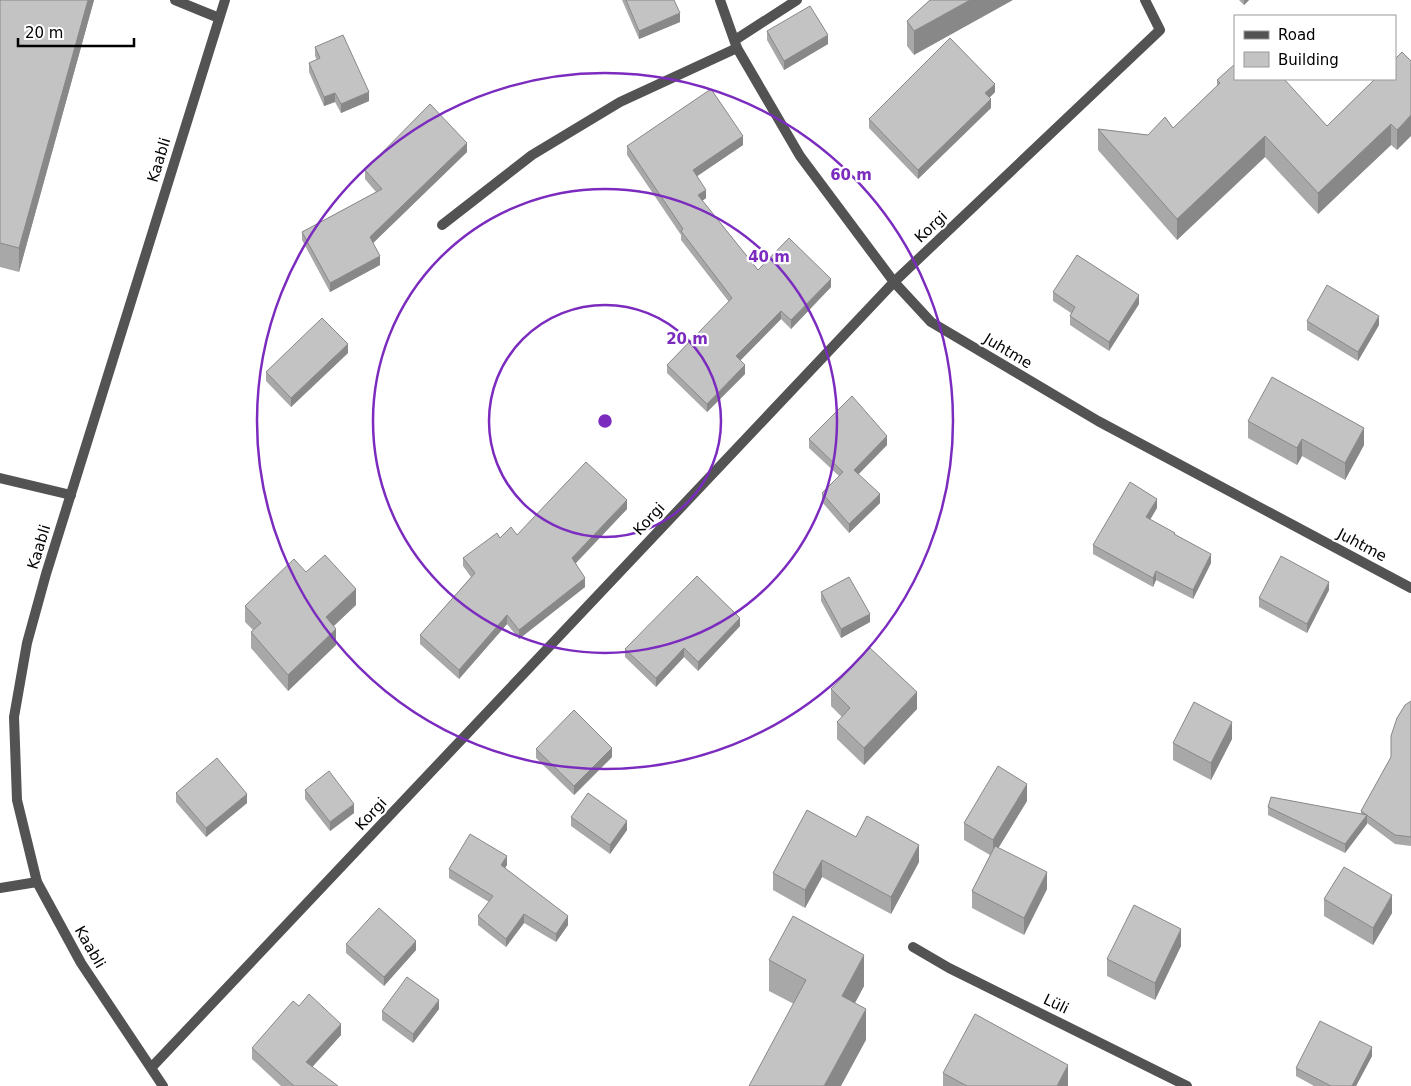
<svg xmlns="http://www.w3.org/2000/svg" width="1411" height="1086" viewBox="0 0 1411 1086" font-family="'DejaVu Sans',sans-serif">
<rect width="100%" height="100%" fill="#fff"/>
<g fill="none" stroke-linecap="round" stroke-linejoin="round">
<!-- service -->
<path stroke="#535353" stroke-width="10" d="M175 0 219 18
M735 40 797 0
M442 225 532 155 620 102 737 48
M0 478 71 495
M0 888 37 882"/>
<!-- minor -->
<path stroke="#535353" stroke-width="10" d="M720 0 737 48 800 156 894 282 931 322 1098 421 1411 588
M913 947 949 968 1187 1086
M151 1068 894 282 1160 30 1145 0
M163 1086 81 963 37 882 17 800 14 717 27 643 46 574 225 0"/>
</g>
<!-- wall -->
<path fill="#a8a8a8" d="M0 0H94L19 272 0 267Z
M622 0H674L680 22 639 39Z
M930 0 914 55 907 46V21Z
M1239 0H1249L1244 5Z
M767 31 828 44 784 70 767 40Z
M315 47 369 101 341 113 335 102 324 106 309 72V63L317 60 315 56Z
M1402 52 1397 150 1391 145 1318 214 1265 157 1177 240 1098 150V129L1148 135 1173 128 1217 86V80L1327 126Z
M995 92 989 98 991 108 918 179 869 128V119Z
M743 145 697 176 706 198 702 201 758 270 831 287 791 329 781 319 740 360 745 374 707 412 667 373V365L729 302 681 240V235L627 155V146Z
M467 152 373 243 380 265 330 292 302 240V232L376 192 365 179V170Z
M1053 292 1139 304 1109 351 1070 325V316L1071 313 1053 301Z
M1307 321 1379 325 1358 361 1307 330Z
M348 353 291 407 266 381V372Z
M1248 421 1364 445 1345 480 1302 456 1297 465 1248 438Z
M809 439 887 445 858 474 880 503 849 533 822 502V493L839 476 809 448Z
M1157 508 1150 520 1175 535 1211 563 1193 599 1156 580 1153 587 1093 554V545Z
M627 509 576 563 585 587 519 639 507 624 459 679 420 644V635L471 577 463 566V558L517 535Z
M306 572 356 605 334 626 336 645 288 691 251 648V632L253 630 245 622V606Z
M1329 590 1307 633 1259 607V598Z
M821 592 870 622 841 638 821 601Z
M740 626 698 671 684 657 656 687 625 657V649Z
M831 689 917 709 864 765 837 739V722L842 717 831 706Z
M1411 701V846L1395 844 1367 823 1345 853 1268 815V807L1361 814V811L1391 757Z
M1232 739 1211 780 1173 760V743Z
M536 749 612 757 574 795 536 758Z
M305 790 354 813 330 831 305 799Z
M176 793 247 803 206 837 176 802Z
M1027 801 998 848 1047 889 1024 935 972 908V891L990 855 964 840V823Z
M571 817 627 830 610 854 571 826Z
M856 837 919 862 891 914 822 877 805 908 773 890V873Z
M507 865 505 868 568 925 556 942 524 923 506 947 478 925V916L489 902 449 878V869Z
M1324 899 1392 913 1373 945 1324 916Z
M346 944 416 950 384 986 346 953Z
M1181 946 1155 1000 1107 976V959Z
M769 960 864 986 855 1003 866 1040 794 1004 769 991Z
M299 1006 341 1035 312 1067 338 1086H281L252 1059V1048Z
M439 1009 413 1043 382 1020V1011Z
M1372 1056 1356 1086H1314L1296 1076V1068Z
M943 1073 1068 1086H943Z"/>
<!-- shaded-wall -->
<path fill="#888" d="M88 0H94L19 272V248Z
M970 0H1013L914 55V31Z
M1244 0H1249L1244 5Z
M680 13V22L639 39V31Z
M828 35V44L784 70V61Z
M995 84V92L985 102V93Z
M369 92V101L341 113V104Z
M335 93V102L324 106V97Z
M991 99V108L918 179V170Z
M1411 115V136L1397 150V130Z
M1391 124V145L1318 214V193Z
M743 136V145L693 179V170Z
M1265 136V157L1177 240V219Z
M467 143V152L370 246V237Z
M706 190V198L698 204V195Z
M380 256V265L330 292V283Z
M831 279V287L791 329V320Z
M1139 295V304L1109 351V342Z
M781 311V319L736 365V356Z
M1379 316V325L1358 361V352Z
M348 344V353L291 407V398Z
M745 365V374L707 412V404Z
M1364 428V445L1345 480V463Z
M887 436V445L854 479V470Z
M1302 439V456L1297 465V448Z
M880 494V503L849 533V524Z
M1157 499V508L1146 526V517Z
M627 500V509L572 567V558Z
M1211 554V563L1193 599V590Z
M1156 571V580L1153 587V578Z
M585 578V587L519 639V630Z
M1329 582V590L1307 633V624Z
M356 589V605L326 633V617Z
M870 614V622L841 638V629Z
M507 615V624L459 679V670Z
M740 618V626L698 671V662Z
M336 629V645L288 691V675Z
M684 648V657L656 687V678Z
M917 692V709L864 765V748Z
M1232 722V739L1211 780V763Z
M612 748V757L574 795V786Z
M1027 784V801L993 857V840Z
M247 794V803L206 837V828Z
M354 804V813L330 831V822Z
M1367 815V824L1345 853V844Z
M627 821V830L610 854V845Z
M919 845V862L891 914V897Z
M507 856V865L501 874V865Z
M822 860V877L805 908V890Z
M1047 872V889L1024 935V918Z
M1392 895V913L1373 945V928Z
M524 914V923L506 947V939Z
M568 916V925L556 942V934Z
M1181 929V946L1155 1000V983Z
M416 941V950L384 986V977Z
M864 955V986L842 1027V996Z
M439 1000V1009L413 1043V1034Z
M866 1009V1040L841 1086H824Z
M341 1024V1035L306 1074V1062Z
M1372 1047V1056L1356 1086H1352Z
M1068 1065V1086H1057Z"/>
<!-- building -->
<path fill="#c3c3c3" stroke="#888" d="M0 0H88L19 248 0 243Z
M626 0H674L680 13 639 31Z
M930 0H970L914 31 907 21Z
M810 6 828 35 784 61 767 31Z
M343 35 369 92 341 104 335 93 324 97 309 63 320 58 315 47Z
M950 38 995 84 985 93 991 99 918 170 869 119Z
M1402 52 1411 61V115L1397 130 1391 124 1318 193 1265 136 1177 219 1098 129 1148 135 1165 117 1173 128 1220 83 1217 80 1235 64V79H1284L1327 126 1375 79H1395V59Z
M711 89 743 136 693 170 706 190 698 195 758 270 789 238 831 279 791 320 781 311 736 356 745 365 707 404 667 365 732 298 681 231 683 229 627 146Z
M430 104 467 143 370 237 380 256 330 283 302 232 382 189 365 170Z
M1077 255 1139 295 1109 342 1070 316 1075 307 1053 292Z
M1327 285 1379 316 1358 352 1307 321Z
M322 318 348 344 291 398 266 372Z
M1272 377 1364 428 1345 463 1302 439 1297 448 1248 421Z
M852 396 887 436 854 470 880 494 849 524 822 493 843 472 809 439Z
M586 462 627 500 572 558 585 578 519 630 507 615 459 670 420 635 475 573 463 558 497 533 500 538 511 527 517 535Z
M1130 482 1157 499 1146 517 1175 533 1174 534 1211 554 1193 590 1156 571 1153 578 1093 545Z
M325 555 356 589 326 617 336 629 288 675 251 632 261 623 245 606 294 559 306 572Z
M1281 556 1329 582 1307 624 1259 598Z
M697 576 740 618 698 662 684 648 656 678 625 649Z
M849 577 870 614 841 629 821 592Z
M870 648 917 692 864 748 837 722 850 708 831 689Z
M1411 701V837L1395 835 1361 811 1391 757V736L1397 718 1405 705Z
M1194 702 1232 722 1211 763 1173 743Z
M574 710 612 748 574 786 536 749Z
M217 758 247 794 206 828 176 793Z
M998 766 1027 784 993 840 964 823Z
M329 771 354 804 330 822 305 790Z
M588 793 627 821 610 845 571 817Z
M1271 797 1367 815 1345 844 1268 807Z
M807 810 856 837 867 816 919 845 891 897 822 860 805 890 773 873Z
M470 834 507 856 501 865 568 916 556 934 524 914 506 939 478 916 493 896 449 869Z
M995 846 1047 872 1024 918 972 891Z
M1344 867 1392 895 1373 928 1324 899Z
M1134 905 1181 929 1155 983 1107 959Z
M379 908 416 941 384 977 346 944Z
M793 916 864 955 842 996 866 1009 824 1086H749L806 980 769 960Z
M407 977 439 1000 413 1034 382 1011Z
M309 994 341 1024 306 1062 338 1086H294L252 1048 293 1001 299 1006Z
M975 1014 1068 1065 1057 1086H967L943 1073Z
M1320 1021 1372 1047 1352 1086H1331L1296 1068Z"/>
<!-- distance rings -->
<g fill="none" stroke="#7b2cbf" stroke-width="2.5">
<circle cx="605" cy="421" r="116"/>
<circle cx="605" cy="421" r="232"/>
<circle cx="605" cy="421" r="348"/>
</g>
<g text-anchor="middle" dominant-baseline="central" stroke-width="4.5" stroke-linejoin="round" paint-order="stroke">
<!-- street labels -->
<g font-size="15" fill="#000" stroke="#fff">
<text transform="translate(159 160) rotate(-73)">Kaabli</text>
<text transform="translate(931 227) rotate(-43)">Korgi</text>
<text transform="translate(1008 351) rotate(31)">Juhtme</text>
<text transform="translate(649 519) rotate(-47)">Korgi</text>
<text transform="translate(1362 545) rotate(28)">Juhtme</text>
<text transform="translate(39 547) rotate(-73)">Kaabli</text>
<text transform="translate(371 814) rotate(-47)">Korgi</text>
<text transform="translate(90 947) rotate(60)">Kaabli</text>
<text transform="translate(1056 1004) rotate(26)">Lüli</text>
</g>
</g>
<circle cx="605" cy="421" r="8" fill="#7b2cbf" stroke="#fff" stroke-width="2.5"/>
<g font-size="15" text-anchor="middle" font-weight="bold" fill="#7b2cbf" stroke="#fff" stroke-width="4.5" stroke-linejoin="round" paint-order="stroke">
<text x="851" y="180">60 m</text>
<text x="769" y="262">40 m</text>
<text x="687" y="344">20 m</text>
</g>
<!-- legend -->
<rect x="1234" y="15" width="162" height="65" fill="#ffffff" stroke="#999999"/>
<rect x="1244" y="31" width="25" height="8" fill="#535353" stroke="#999999"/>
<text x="1278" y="40" font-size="15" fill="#000000">Road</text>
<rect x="1244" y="52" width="25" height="15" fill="#c3c3c3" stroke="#999999"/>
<text x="1278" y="65" font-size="15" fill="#000000">Building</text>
<!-- scale -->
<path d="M18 38v8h116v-8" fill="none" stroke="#000000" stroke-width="2.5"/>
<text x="25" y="38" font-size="15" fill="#000000" stroke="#ffffff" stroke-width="4" paint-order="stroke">20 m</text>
</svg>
